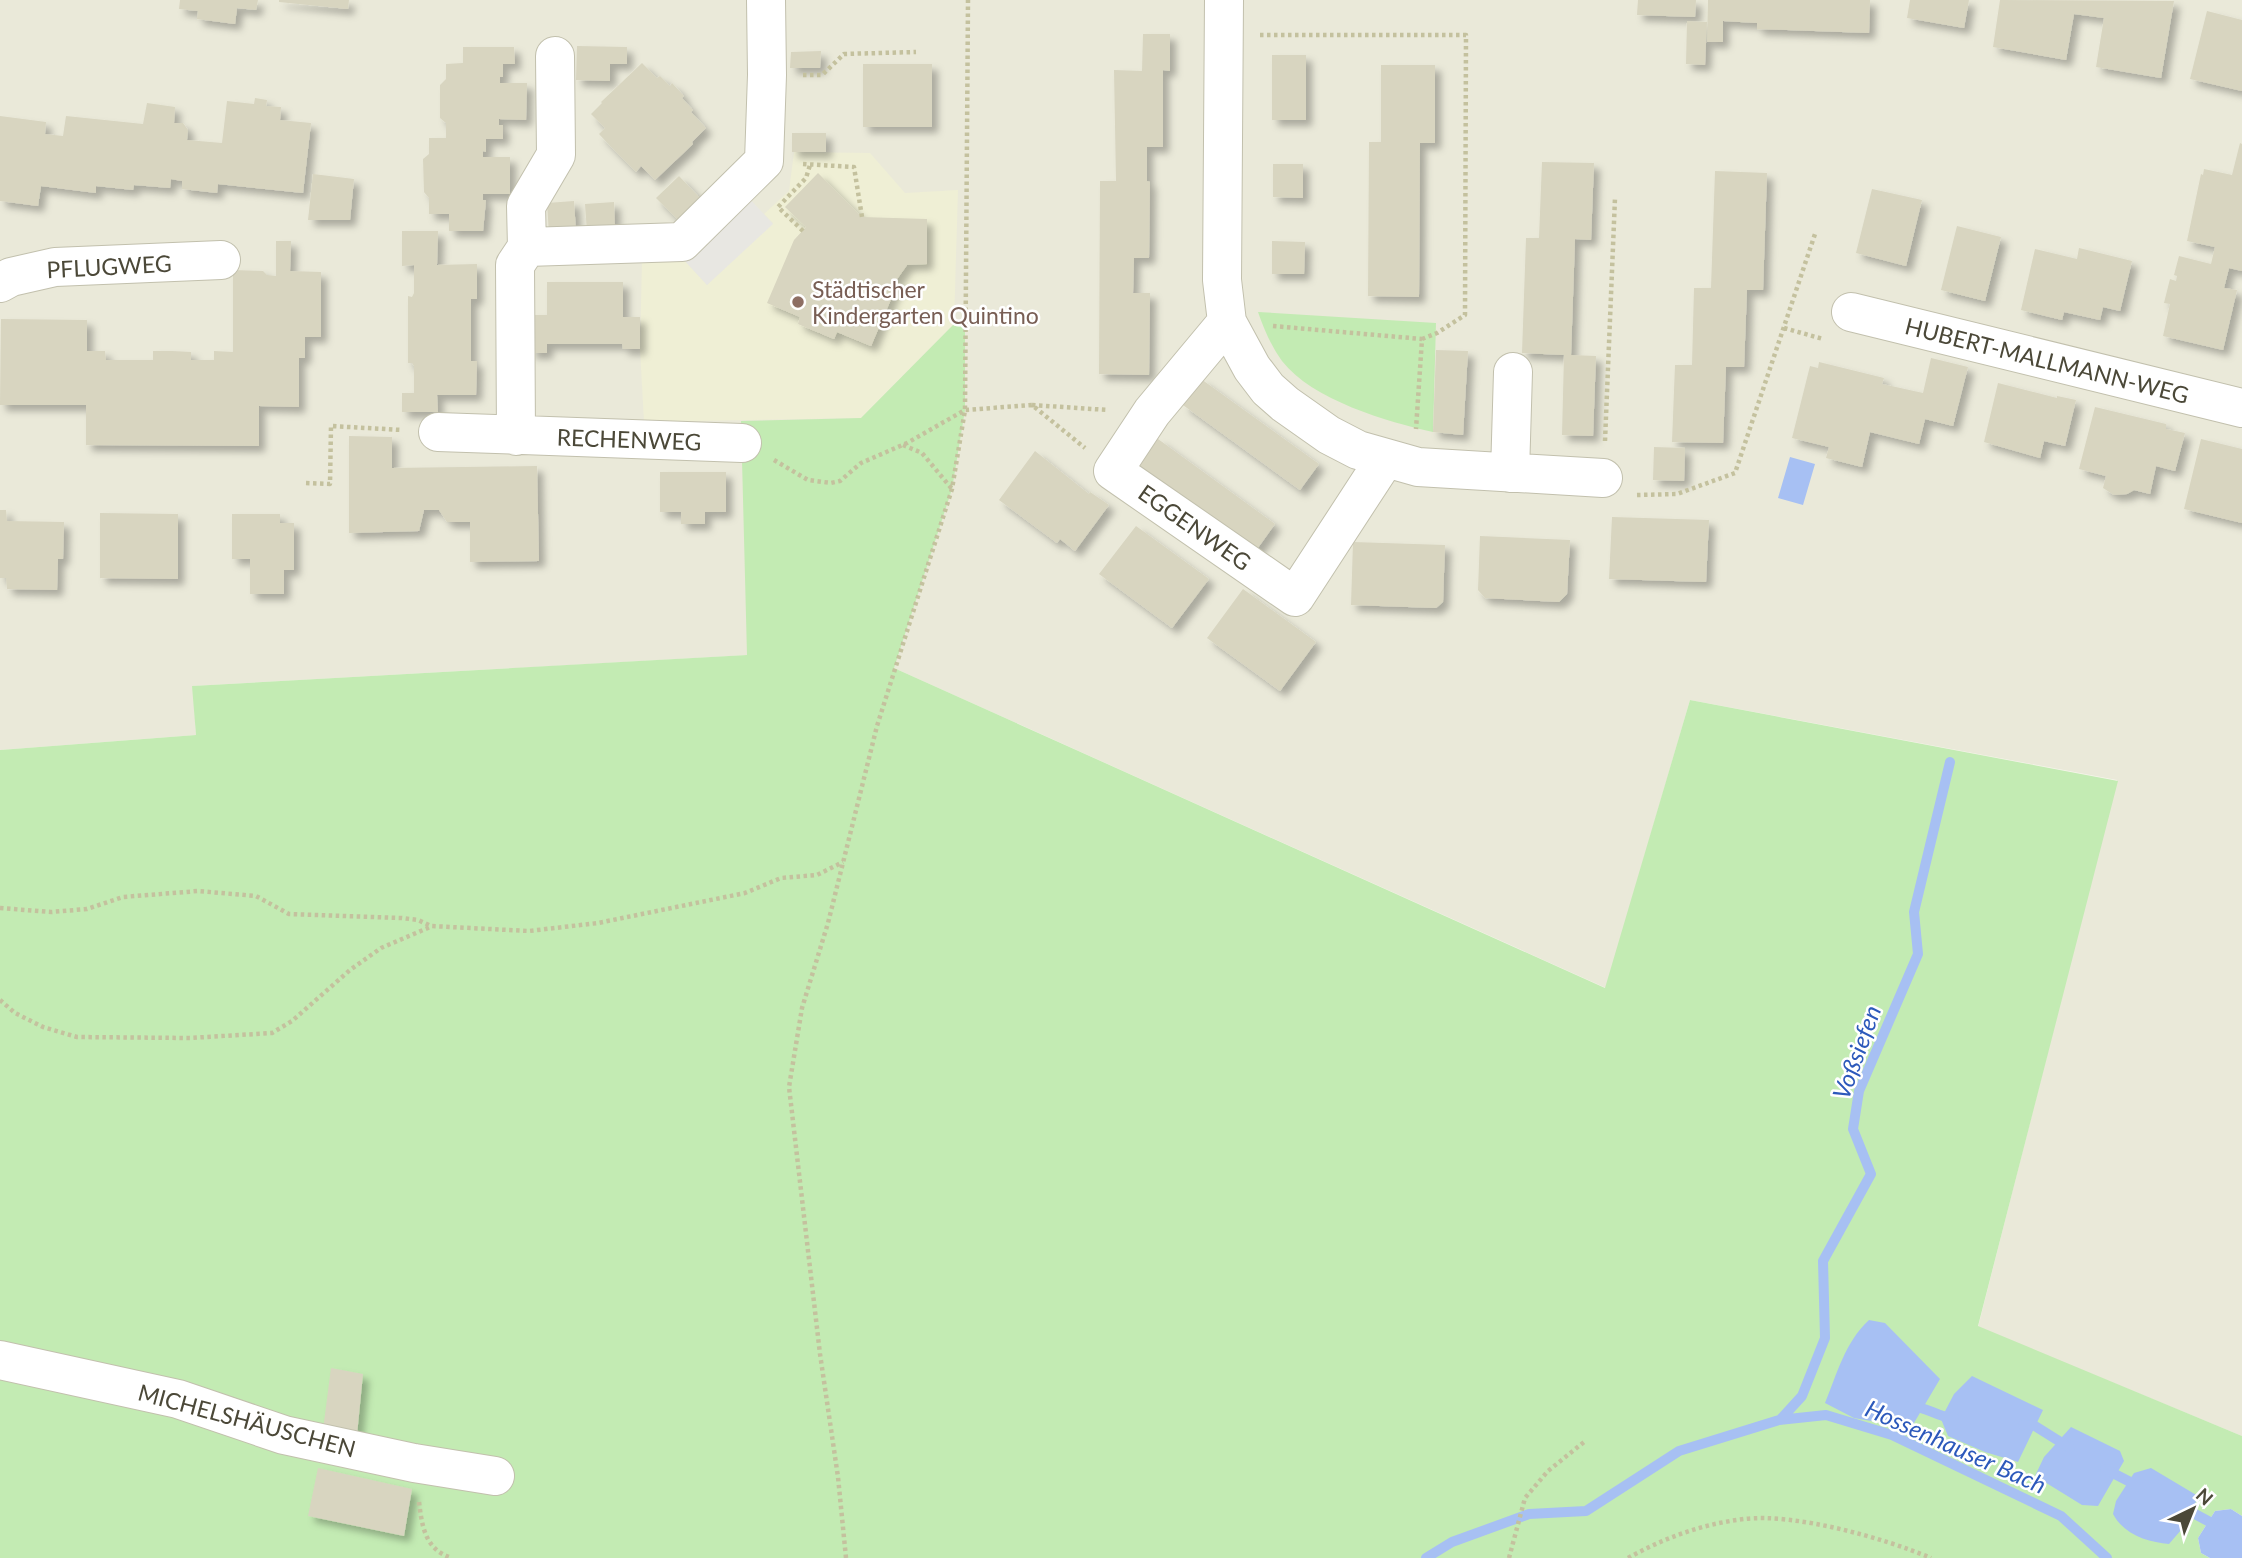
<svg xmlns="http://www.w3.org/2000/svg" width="2242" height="1558" viewBox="0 0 2242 1558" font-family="Lato,sans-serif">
<defs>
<filter id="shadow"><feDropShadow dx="6" dy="6" stdDeviation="3.5" flood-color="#0004"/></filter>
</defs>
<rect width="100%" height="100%" fill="#f6f5eb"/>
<!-- residential -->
<path fill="#eae9d9" d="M0 0H2242V1436L1978 1327 2117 780 1690 700 1606 988 894 668 748 655 193 686 196 735 0 750Z"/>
<!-- education -->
<path fill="#efefd5" d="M794 152 870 153 905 193 958 190 954 324 861 418 644 422 640 349 642 261 683 259 707 285 773 223 764 214 789 191Z"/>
<!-- green -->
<path fill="#c3ebb3" d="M1258 312 1436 323 1433 432C1388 422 1312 400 1282 361 1271 346 1264 329 1258 312Z
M954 324 965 325V410L952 489 894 668 1605 988 1690 700 2118 781 1978 1326 2242 1436V1516L2231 1509 2215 1511 2198 1538 2201 1553 2210 1558H0V750L196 735 192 686 747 655 741 421 861 418Z"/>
<!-- parking -->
<path fill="#e8e7e2" d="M749 198 773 224 707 285 683 259Z"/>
<!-- water -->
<path fill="#a7c0f3" d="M1790 457 1815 464 1803 505 1778 498Z
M1869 1320 1885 1323 1940 1379 1911 1428 1854 1418 1825 1403C1837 1374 1845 1342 1869 1320Z
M1972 1376 2043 1410 2018 1462 1985 1452 1948 1436 1941 1419 1954 1394Z
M2071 1427 2120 1451 2124 1461 2098 1506 2082 1505 2035 1476 2044 1457Z
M2151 1468 2198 1496 2188 1522 2169 1544C2148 1542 2124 1535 2113 1514L2116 1501 2134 1473Z
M2231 1509 2242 1516V1558H2210L2201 1553 2198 1538 2215 1511Z"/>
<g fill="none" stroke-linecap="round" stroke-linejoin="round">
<!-- stream -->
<path stroke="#a7c0f3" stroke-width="10" d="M1910 1406C1929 1407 1936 1417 1954 1418
M1780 1420 1802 1396 1825 1338 1823 1261 1871 1174 1853 1129 1859 1091 1918 954 1914 912 1950 762
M2023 1425 2035 1426 2070 1448
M2105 1469 2140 1487
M2180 1506 2208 1521 2242 1531
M1426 1558 1452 1542 1529 1514 1586 1511 1679 1451 1779 1420 1826 1415 1892 1435 2061 1516 2107 1558"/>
</g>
<!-- building -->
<path fill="#d8d5c0" filter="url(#shadow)" d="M180 0H258L256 10 237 8 235 24 197 19 198 11 179 9Z
M279 0H349L348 9 279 2Z
M1638 0H1696L1695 17 1637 15Z
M1708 0H1870L1869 33 1757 29V23L1723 21V42H1707Z
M1910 0H1969L1964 28 1907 18Z
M2000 0 2174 1 2161 78 2096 67 2104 18 2074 14 2066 60 1993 47Z
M2207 11 2242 20V91L2190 79Z
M1687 21 1707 22 1705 65 1686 64Z
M1143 34H1170V71L1163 70V147H1147V181L1150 182 1149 258H1134L1133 293H1150L1149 375 1099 374 1100 181H1116L1114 70 1142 71Z
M577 46 627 47V64H610V81L576 80Z
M463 47H514L515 64H503V77H500V83H527L526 120 499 119V125H503V139H486V152L483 151V157H510V194H483V200H486L483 231H449V214H429V198L424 192 423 159 429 154V138H446V123L440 118V85L446 79V64L463 63Z
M821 51 820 68H790L791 52Z
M1272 55H1306V120H1272Z
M642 63 657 78 660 76 670 86 672 83 684 96 682 98 693 110 691 112 706 128 692 142 693 144 655 180 641 166 636 172 616 152 599 134 605 128 591 114 602 103 601 102Z
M863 64H932V127H863Z
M1381 65H1435V143H1420L1419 297 1368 296 1369 142H1381Z
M255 98 267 100 266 106 281 107 280 120 311 123 303 193 218 184 217 193 182 189V181L171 179 170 188 134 185 133 190 96 186V193L41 186 38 206 0 201V116L46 122 45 134 63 136 66 116 143 124 147 103 175 107 174 123H183L188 130 187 140 222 143 227 101 254 104Z
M792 133H826V152H792Z
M2240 143 2242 144V271L2229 268 2224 288 2237 290 2223 350 2163 336 2170 304 2164 303 2170 279 2176 281 2177 276 2174 275 2179 256 2211 264 2215 247 2187 241 2201 174 2203 175 2204 169 2232 175Z
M1542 162 1594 163 1591 240 1575 239 1571 355 1596 356 1593 436 1562 435 1564 355 1522 353 1526 238H1539Z
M1273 164H1303V198L1273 197Z
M1715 171 1767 173 1763 290H1747L1744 367H1726L1723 443 1672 442 1675 365H1692L1694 288H1711Z
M818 173 862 217 927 219V264L907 265 895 282 898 283 871 346 837 332 834 339 798 324 800 317 767 303 794 240 806 227 785 207Z
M313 174 354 179 350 220H308Z
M679 176 700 198 678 220 656 198Z
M1872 189 1922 200 1906 266 1856 253Z
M574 201 576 232 549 234 547 203Z
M614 202 615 231 587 232 585 204Z
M1957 226 2001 237 1985 301 1941 290Z
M402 231H438L437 265 477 264V299H471V361H477L476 395H437L438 412H402V393H414V366L412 363H408V296L412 297 414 293V265L402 266Z
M276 241H291L290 271 321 272V337H305V358H299V407L259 406V446L86 445V405H0L1 319 87 320V351H105L106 360H153V351H172L191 352V360H214V351L233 352V270L263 271 267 275 276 276Z
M1272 241 1305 242 1304 274H1272Z
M2079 248 2132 261 2120 311 2103 307 2100 320 2064 312 2062 320 2021 310 2035 249 2077 259Z
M547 282H623V317H640V349H623L622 344H547V353H530L531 315H547Z
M1436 350 1468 351 1463 435 1433 432Z
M1931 358 1968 367 1953 426 1925 419 1919 444 1870 432 1862 467 1826 458 1829 447 1792 438 1810 366 1818 368 1819 362 1884 378 1882 384 1923 393Z
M1201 379 1319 464 1300 490 1183 405Z
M1998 383 2057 398V396L2076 400 2065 446 2044 441 2040 458 1984 442Z
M2095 407 2166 424V429L2185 433 2175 471 2156 466 2150 494 2134 490 2127 494 2114 495 2103 488 2106 476 2079 469Z
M349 436 392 437V468L537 466 539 561 470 562V522H447L439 510H424L419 531 349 533Z
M1158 439 1275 524 1255 552 1138 466Z
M2201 439 2242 449V523L2184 509Z
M1654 447 1685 448 1684 481 1653 480Z
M1035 451 1089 494 1090 492 1109 505 1075 551 1060 539 1057 543 999 500Z
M660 472H726V512H705V524H681V512H660Z
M0 510H6L7 521 64 522 63 559H58L57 590 7 589 6 578H0Z
M100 513 178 514V579L100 578Z
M232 514H280V523H294V570H284V594H250V559H232Z
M1612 517 1709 520 1706 582 1609 579Z
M1136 526 1209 579 1172 628 1099 574Z
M1480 536 1570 540 1567 594 1559 602 1485 598 1478 590Z
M1353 542 1445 545 1443 602 1436 608 1351 605Z
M1243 589 1316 642 1280 691 1207 638Z
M331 1368 363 1374 357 1435 323 1430Z
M318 1468 412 1489 404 1536 308 1516Z"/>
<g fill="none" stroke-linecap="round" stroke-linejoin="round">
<defs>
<path id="minor" d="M1224 0 1222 280 1227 322 1252 368 1268 389 1285 404 1329 435 1358 450 1418 467 1603 478
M527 247 526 206 556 155 555 56
M0 283 11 277 55 267 221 260
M1851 312 2242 408
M1227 322 1152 412 1113 471 1295 597 1385 459
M438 432 742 443
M516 436 515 265 527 247 682 242 764 161 767 75 766 0
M1510 473 1513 372
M0 1360 178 1399 284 1435 414 1463 495 1476"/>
</defs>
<!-- minor casing -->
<use href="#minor" stroke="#c2c0ad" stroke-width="40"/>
<!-- path -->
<path stroke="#c4c19e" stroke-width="4.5" stroke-dasharray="3.5 3.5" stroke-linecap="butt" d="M1260 35H1466L1465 315 1437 333 1422 339
M803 75H822L844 54 916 52
M803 164 854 167 862 217
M803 231 778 207 806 178 810 165
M1273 326 1422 339 1416 429
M1784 328 1823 339
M1032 405 1108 410
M1605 441 1615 198
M903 445 922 453 952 489
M774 460 808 480 831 483 840 481 861 463 907 443 965 410 1032 405 1085 448
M306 483 330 484 331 426 402 430
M1637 495 1677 494 1735 473 1816 231
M0 908 51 912 87 909 123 897 198 891 256 896 289 914 402 918 418 920 431 926 529 931 598 923 745 893 781 878 817 875 843 862
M0 1000 15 1013 43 1027 77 1037 190 1038 272 1033 292 1021 350 970 381 948 430 927
M419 1502C422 1526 425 1550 452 1558
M846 1558 838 1477 820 1354 789 1087 802 1008 828 923 877 726 952 489 965 410 968 0
M1509 1558 1525 1498 1548 1471 1584 1442
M1628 1558C1664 1538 1702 1524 1744 1519 1795 1513 1884 1538 1931 1558"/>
<!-- minor -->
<use href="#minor" stroke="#fff" stroke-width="38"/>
</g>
<!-- markers -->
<circle fill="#8d6e63" stroke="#fff" stroke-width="2.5" cx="798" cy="302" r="7"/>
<g text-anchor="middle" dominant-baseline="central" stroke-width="5" stroke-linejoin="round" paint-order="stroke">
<!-- street labels -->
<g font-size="23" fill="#4b4838" stroke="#fff">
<text transform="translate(109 266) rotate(-3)">PFLUGWEG</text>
<text transform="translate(2047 360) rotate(14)">HUBERT-MALLMANN-WEG</text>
<text transform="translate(629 439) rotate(2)">RECHENWEG</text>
<text transform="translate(1195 527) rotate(35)">EGGENWEG</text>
<text transform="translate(247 1420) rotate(15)">MICHELSHÄUSCHEN</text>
</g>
<!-- education labels -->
<g font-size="23" fill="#785e54" stroke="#fff" text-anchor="start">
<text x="812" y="289">Städtischer<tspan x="812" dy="26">Kindergarten Quintino</tspan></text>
</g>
<!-- water labels -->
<g font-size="24" font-style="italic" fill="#2c59bb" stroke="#fff">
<text transform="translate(1856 1052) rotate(-70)">Voßsiefen</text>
<text transform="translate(1956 1446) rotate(24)">Hossenhauser Bach</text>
</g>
</g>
<!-- north arrow -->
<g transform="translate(2193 1509) rotate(43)" stroke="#ffffff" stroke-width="5" paint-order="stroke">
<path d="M0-5L12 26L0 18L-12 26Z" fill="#4b4838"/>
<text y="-10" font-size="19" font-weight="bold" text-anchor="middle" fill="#4b4838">N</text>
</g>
</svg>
